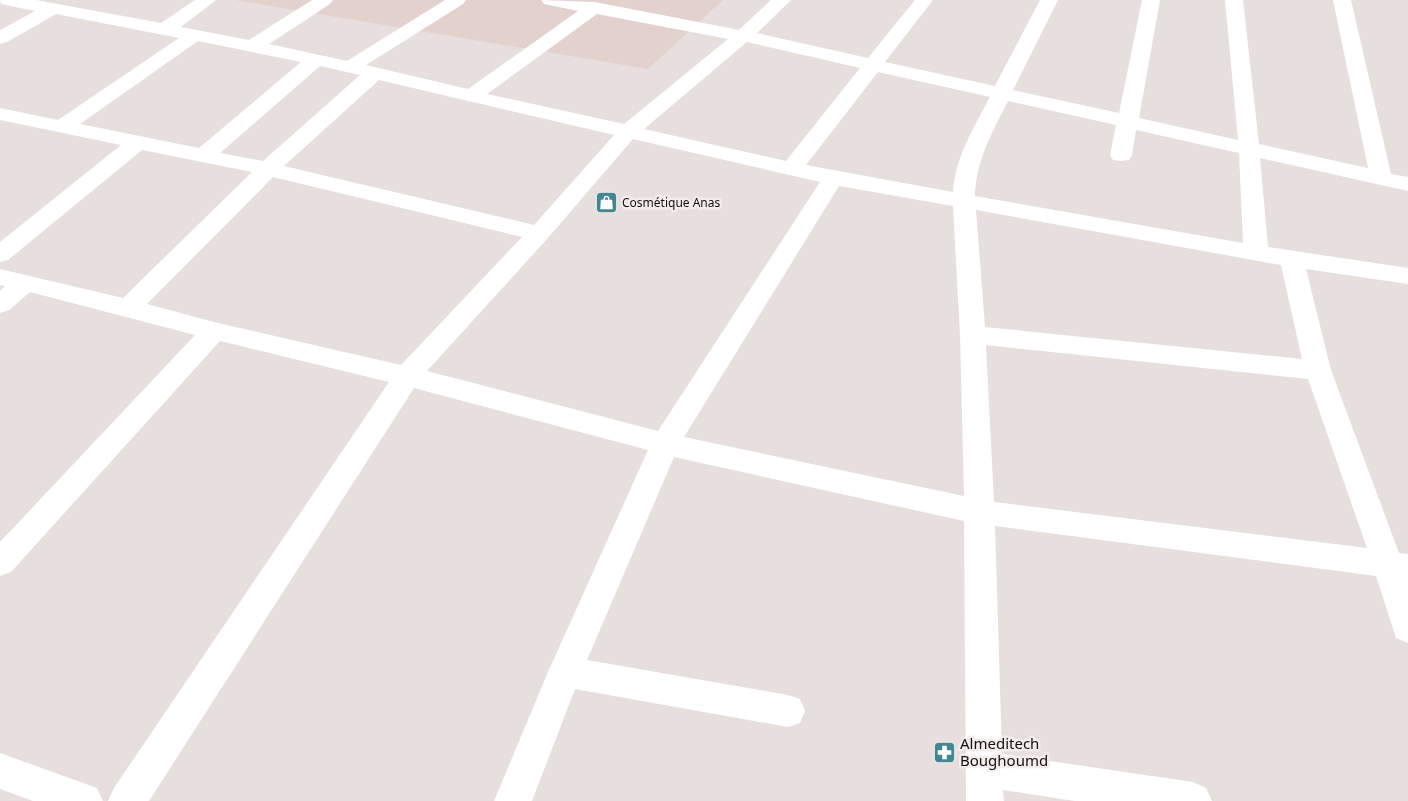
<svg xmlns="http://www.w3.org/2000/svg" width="1408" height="801" viewBox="0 0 1408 801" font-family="'Noto Sans',sans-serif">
<rect width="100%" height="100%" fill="#e7dfdd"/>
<!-- built -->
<path fill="#e2d1cd" d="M235 0H723L648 69Z"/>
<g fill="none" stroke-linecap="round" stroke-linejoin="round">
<!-- minor -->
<path fill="#fff" fill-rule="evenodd" d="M0 0H36L161 23 195 0H216L181 27 249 40 312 0H333L330 4 269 44 347 61 445 0H466L463 4 366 65 468 89 578 11 544 4 541 0 595 2 739 30 771 0H791L757 33 868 58 915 0H933L885 62 995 86 1040 0H1058L1013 90 1119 113 1142 0H1160L1139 118 1238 140 1225 0H1243L1259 144 1368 168 1333 0H1351L1391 174 1408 177V191L1260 158 1268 247 1408 268V284L1306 269 1331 370 1399 553 1408 554V643L1396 638 1376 576 995 526 1002 754 1193 782 1206 788 1212 801H1075L1003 790 1004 801H966L964 521 674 457 587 660 788 695 800 699 805 711 800 723 788 727 575 689 532 801H494L548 672 648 450 414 388 149 801H108L114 788 389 382 220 341 11 572 0 576V542L195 335 30 292 9 310 0 313V291L5 286 0 285V269L123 298 252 172 142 150 8 260 0 262V242L121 145 0 120V108L58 120 179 38 56 14 7 42 0 44V30L35 11 1 4ZM597 14 728 39 624 124 487 94ZM198 41 301 62 199 148 80 124ZM747 42 860 68 786 161 644 129ZM320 66 360 75 263 161 220 153ZM878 72 990 97C974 127 955 158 953 192L806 165ZM379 80 614 135 534 225 284 166ZM1008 101 1116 125 1110 155 1113 160 1121 161 1129 160 1132 155 1136 130 1239 153 1243 243 975 196C976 160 992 133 1008 101ZM633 139 820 182 658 431 427 371 547 239ZM273 177 522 237 401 365 214 322 147 304ZM839 186 953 206 960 335 964 496 684 437ZM976 210 1281 265 1302 359 985 327ZM986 345 1308 379 1367 548 994 502Z
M0 753 97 788 103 801H33L0 789Z"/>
</g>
<!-- icons -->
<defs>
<symbol id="shop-square" viewBox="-11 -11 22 22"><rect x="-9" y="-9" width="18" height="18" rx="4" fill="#438795" stroke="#f4ecea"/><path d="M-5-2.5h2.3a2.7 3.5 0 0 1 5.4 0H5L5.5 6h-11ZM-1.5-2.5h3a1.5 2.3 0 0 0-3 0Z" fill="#fff"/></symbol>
<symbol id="pharmacy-square" viewBox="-11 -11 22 22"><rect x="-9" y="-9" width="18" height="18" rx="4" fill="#438795" stroke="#f4ecea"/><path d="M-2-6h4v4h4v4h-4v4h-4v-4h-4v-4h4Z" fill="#fff"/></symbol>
</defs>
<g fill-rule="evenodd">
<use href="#shop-square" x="594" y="190" width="25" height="25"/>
<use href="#pharmacy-square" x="932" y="740" width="25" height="25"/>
</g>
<g text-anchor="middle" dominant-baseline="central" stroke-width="5" stroke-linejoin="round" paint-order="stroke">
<!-- poi labels -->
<g font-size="12" fill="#141111" stroke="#f4ecea" text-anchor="start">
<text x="622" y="202">Cosmétique Anas</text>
</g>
<!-- near-poi labels -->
<g font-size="15" fill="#141111" stroke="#f4ecea" text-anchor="start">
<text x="960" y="743">Almeditech<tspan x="960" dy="17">Boughoumd</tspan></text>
</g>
</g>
</svg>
